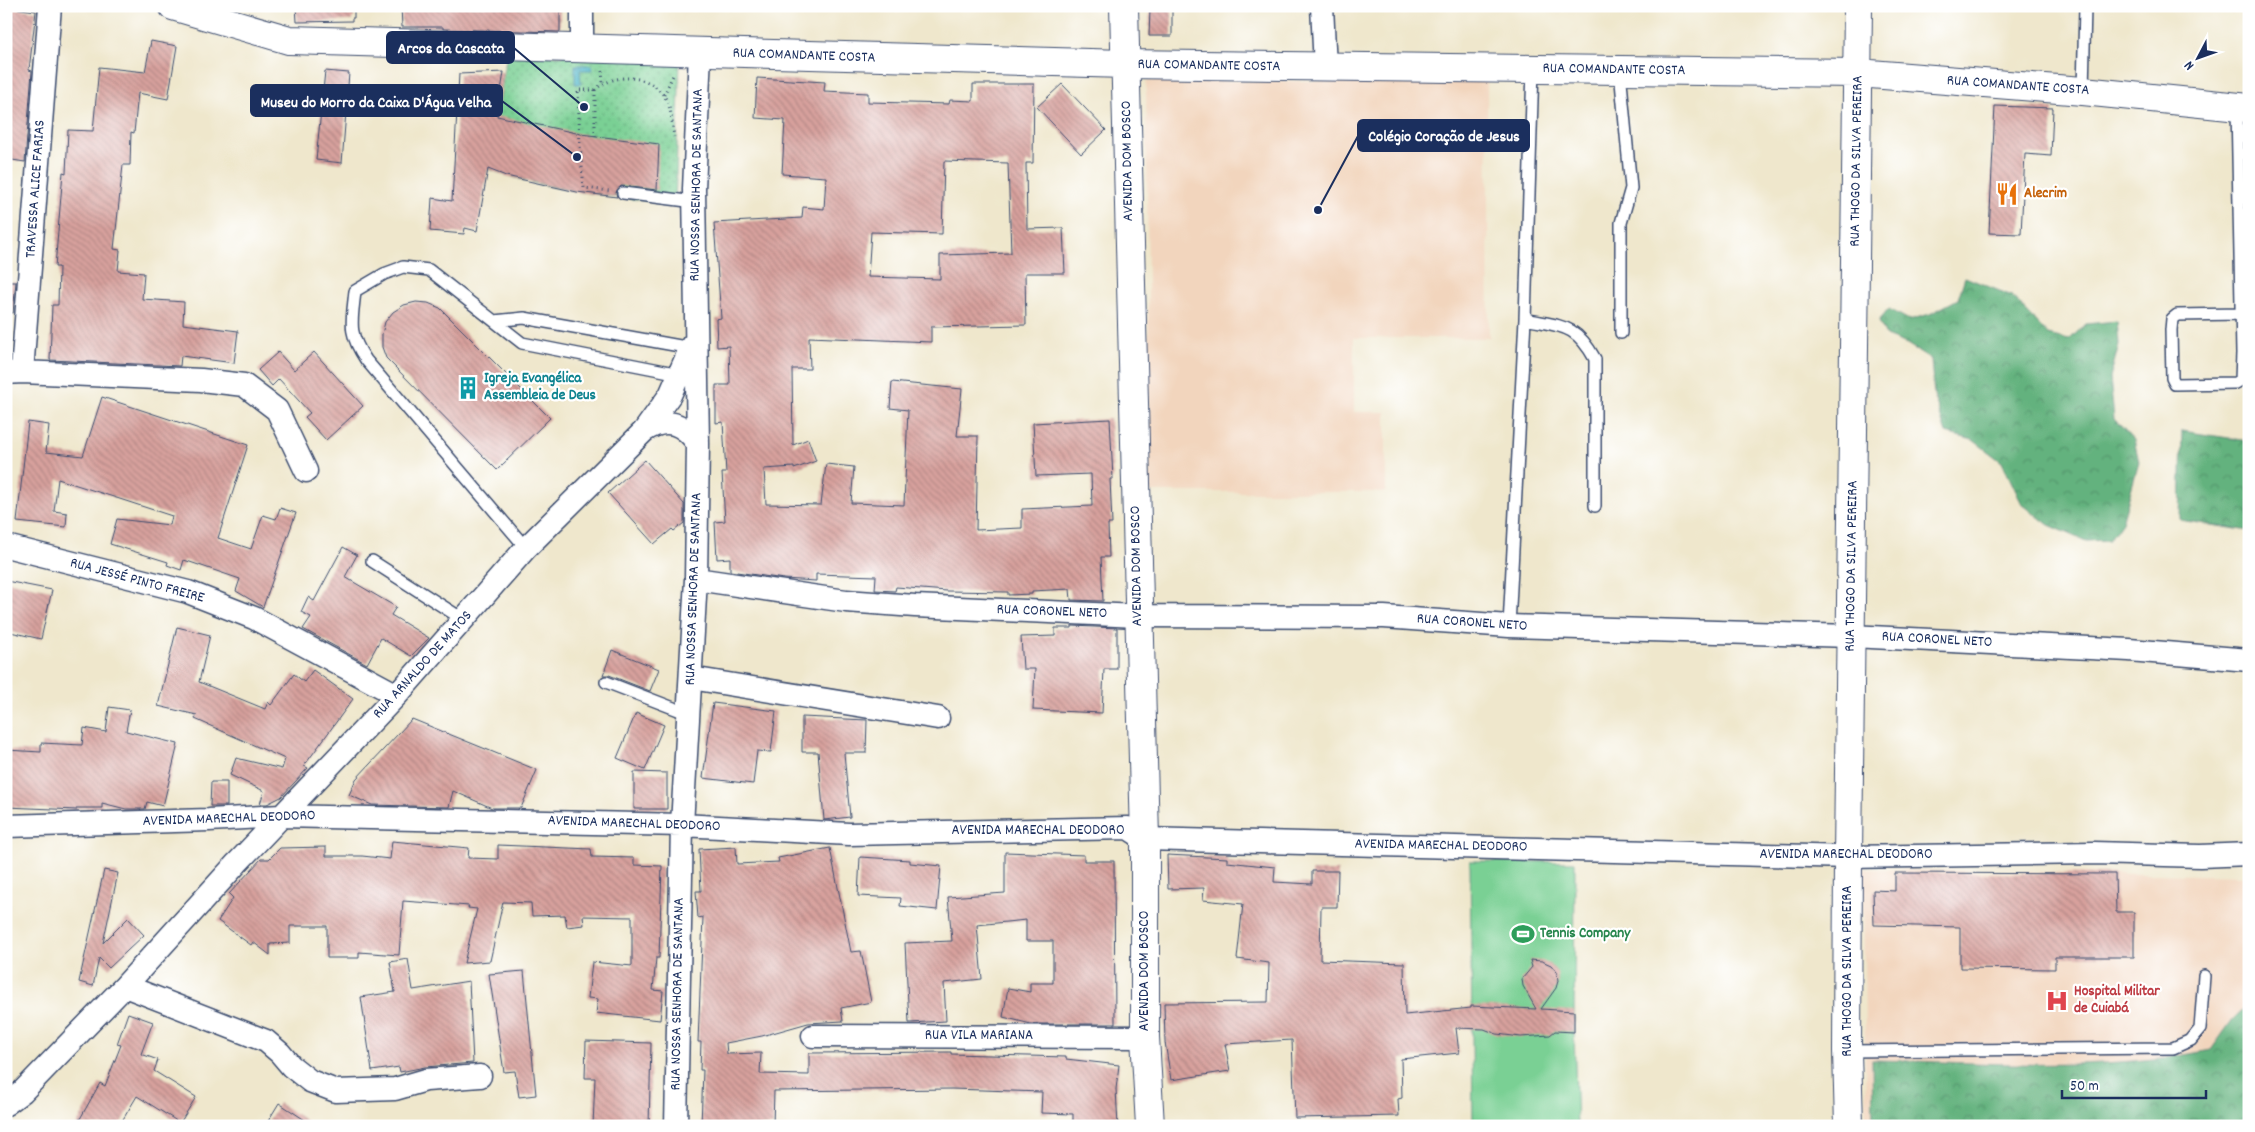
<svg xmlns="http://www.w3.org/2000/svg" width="2255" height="1132" viewBox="0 0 2255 1132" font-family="Dekko,sans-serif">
<defs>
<pattern id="forest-crowns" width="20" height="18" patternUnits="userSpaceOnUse" patternTransform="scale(1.25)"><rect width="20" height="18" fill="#63b27e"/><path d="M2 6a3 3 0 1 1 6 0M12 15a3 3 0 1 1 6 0" fill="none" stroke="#51916a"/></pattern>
<pattern id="park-dots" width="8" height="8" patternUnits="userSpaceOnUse" patternTransform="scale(1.25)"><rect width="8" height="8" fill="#7ad094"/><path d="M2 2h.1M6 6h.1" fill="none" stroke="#63a97c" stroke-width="1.8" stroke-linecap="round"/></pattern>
<pattern id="water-ripples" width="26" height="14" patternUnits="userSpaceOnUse" patternTransform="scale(1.25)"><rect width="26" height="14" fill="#4bb6c8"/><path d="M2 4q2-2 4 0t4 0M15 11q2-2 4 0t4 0" fill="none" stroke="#3e94a6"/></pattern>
<pattern id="building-back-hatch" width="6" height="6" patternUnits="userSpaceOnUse" patternTransform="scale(1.25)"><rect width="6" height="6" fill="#d8a19d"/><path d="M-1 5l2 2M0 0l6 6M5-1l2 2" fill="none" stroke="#ae8483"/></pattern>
</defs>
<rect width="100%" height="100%" fill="#fff"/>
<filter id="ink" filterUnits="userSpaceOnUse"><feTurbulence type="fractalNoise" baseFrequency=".02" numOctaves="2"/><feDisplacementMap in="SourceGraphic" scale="10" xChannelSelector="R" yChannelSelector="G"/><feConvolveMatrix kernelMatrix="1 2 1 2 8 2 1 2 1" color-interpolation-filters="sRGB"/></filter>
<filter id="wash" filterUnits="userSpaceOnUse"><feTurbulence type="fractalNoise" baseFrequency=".0096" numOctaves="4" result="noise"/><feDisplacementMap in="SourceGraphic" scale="20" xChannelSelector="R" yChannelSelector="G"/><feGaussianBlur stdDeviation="1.12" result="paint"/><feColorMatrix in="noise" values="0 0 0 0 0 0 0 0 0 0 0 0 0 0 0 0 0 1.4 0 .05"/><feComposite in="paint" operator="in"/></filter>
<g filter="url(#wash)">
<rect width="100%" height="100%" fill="#efe7cc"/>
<!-- built -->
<path fill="#f2d5bd" d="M1146 81H1487L1489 338H1354V412H1386V492H1150Z
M1863 869 2249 876V1126H1866Z"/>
<!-- grass -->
<path fill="#7ad094" stroke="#4a8079" d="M1470 861 1575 862 1574 1032 1577 1126H1473Z"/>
<!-- forest -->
<path fill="url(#forest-crowns)" stroke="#3f706e" d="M1965 277 2012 296 2048 335 2069 340 2086 324 2117 321 2119 344 2110 378 2114 419 2134 440 2139 462 2122 522 2109 540 2086 541 2049 525 2022 504 2002 462 1973 440 1946 433 1934 396 1931 359 1907 344 1886 336 1879 321 1889 309 1909 320 1930 314 1958 299Z
M2182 431 2249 441V531L2180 520Z
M2249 1004V1126H1873L1872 1060C1984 1062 2100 1073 2211 1050L2233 1019Z"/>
<!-- park -->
<path fill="url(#park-dots)" stroke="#4a8079" d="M507 54 680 60 675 204C612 196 547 191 488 169Z"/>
<!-- water -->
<path fill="url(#water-ripples)" stroke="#337293" d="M575 65H592V70H580L581 84H575Z"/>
<g id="blocks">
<!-- building -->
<path fill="url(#building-back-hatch)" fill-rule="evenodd" d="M296 6H354V18H352V21L297 22Z
M401 6H560V32L443 29V27H402Z
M6 7 36 11 29 70 32 71 25 162 6 159Z
M1150 10H1172V36H1149Z
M151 41 177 46 168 99 138 93 134 133 131 132 130 165H123L114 249 120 250 118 271 144 273 142 299 184 302 183 324 238 331 234 363 181 356 180 366 50 360 52 305H58L59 267H55L63 172 66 173 68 130 93 131 99 67 145 72Z
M325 71 349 73 342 163 316 160Z
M504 72 497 116 581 134 659 144 657 190 621 186 616 192 617 197 577 192 506 176 488 169 477 231 465 228 464 234 430 231 432 198 452 201 459 74Z
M757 78 825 82 824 91 868 93V102L949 104 950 100 973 101V84H1034L1033 163H1026L1027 229 1063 228 1065 273H1025L1026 325 931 327V342L809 337 810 369H792L793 445 808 439 816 461 794 469V467L764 469 766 504 821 505 826 464 854 467 851 503 904 505 908 410 890 408 892 382 962 389 957 436H978L976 530 1022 528V509L1092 506 1091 474 1036 476 1033 423 1110 419 1113 479H1110L1112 524H1108L1109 557H1101L1103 601 1071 600 1070 589 1032 591V594L1008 595V592L947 591 896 587 895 591 875 590 876 576 816 574V581L784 579 730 571V558L717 559 715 522 725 521 722 473H726L723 422 716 423V385H730L729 346 717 347 716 319 721 318 714 223 802 218 803 207 824 209 826 177 782 174 785 120 755 118ZM944 161 1008 163 1011 253 940 255V279L868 277 871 232 942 234Z
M1062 84 1106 130 1081 154 1037 107Z
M1995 106 2053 108 2051 156 2025 154 2021 234 1989 233Z
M6 282H16L13 313 6 312Z
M416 302 428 303 440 308 550 418 497 470 386 358 382 347V334L385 322 393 312 404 305Z
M278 352 294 370 314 352 363 406 326 440 305 417 310 413 279 379 272 386 258 370Z
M102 397 248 445 218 538 251 549 263 515 276 519 280 508 296 513 263 607 236 591 240 579 184 560 181 570 167 565 168 562 110 544 117 519 170 525 172 516 58 479 54 511 67 513 66 527 17 522 28 422 49 425 46 452 83 456Z
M645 460 684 504V523L674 531 672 529 654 544 608 493Z
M343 547 357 555 345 577 396 607 391 615 429 638 411 656 381 638 367 664 303 629 311 617 301 612 308 597 314 601Z
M6 581 52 590 41 639 6 631Z
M1072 626 1117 628V669H1104L1102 713 1033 710 1035 669H1023L1021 637 1055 636V628H1072Z
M177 627 210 635 199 682 265 709 268 702 271 705 294 674 304 682 313 670 353 699 304 766 308 768 281 797 267 804H260L264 791 230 775 236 758 282 769 285 759 195 719 197 715 158 706Z
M612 650 659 669 650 691 609 675H603Z
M713 703 776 711 771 752 757 751 753 784 703 778Z
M109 707 130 710 126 731 178 744 163 806 147 802 145 809H126L102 803V808H77V810L6 807V750L41 752V743L82 745 84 728 106 732Z
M636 713 664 725 645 770 617 758Z
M802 717 867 720 866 753H844L850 817 824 820 818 752H802Z
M412 719 537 770 521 808H492L453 791 449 807 372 805 349 795 356 779Z
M634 772 667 773V809H634Z
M211 782H227V806H210Z
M392 841 469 848 468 858 498 859V845L591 849 592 857 634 858V865L662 866 659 958H656L653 990 663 991 660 1020 596 1013 598 999 588 998 592 962 632 966V917L583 916 584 925 567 927 565 915 532 916 531 903 503 902 490 961 464 963 477 909 468 908 469 906 403 901 399 955 359 952V958H327V926H290V943L270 944V955L253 942 251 945 218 921 233 898 229 894 261 859H269L280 848 326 847V856H362L390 859Z
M736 847 737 864 779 862 778 858 830 848 851 952 861 951 871 1002 841 1008 843 1021 808 1023 762 1036 726 1043 727 1054 761 1053 760 1074 809 1075V1053L951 1052V1054L1066 1057V1059L1119 1065 1116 1089 1118 1126H1073V1114L1041 1113 1042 1092 952 1089 774 1091 773 1126H701L703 1070H700L701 1042H698L703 917 698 918 696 891H701L699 849Z
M1005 852 1084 855V861H1114L1115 1024H1031L1003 1017 1008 988 1030 992V983H1053V941H1026V920L977 925 982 979 944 983 946 1021 909 1023 905 943 952 941 948 897 1005 893Z
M1167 855 1227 858V862L1275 867 1274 882 1312 884V871H1338L1337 907H1321L1320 960 1404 963 1405 1015 1471 1008V1006L1536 1009 1523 986 1522 979 1532 967 1530 960 1542 961 1551 965 1557 972 1558 981 1556 988 1541 1009 1574 1011V1032L1555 1031 1550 1035 1521 1037 1497 1034 1484 1029 1456 1028 1459 1053 1401 1059 1402 1098 1398 1099 1399 1116 1295 1118 1292 1040 1225 1044 1230 1071 1171 1080 1165 1042 1164 1003 1268 1002 1269 963 1237 959 1243 904 1203 900 1204 888 1168 889Z
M860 857 910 860V863L941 866 937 910 900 906 901 898 858 896Z
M104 870 118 873 103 943 128 918 144 935 109 968 99 958 93 986 79 982Z
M1895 873 2115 874 2116 912H2134V957H2055V969L1960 968V927L1874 925 1873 890 1895 891Z
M408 959 413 990 469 981 473 1063 425 1067 400 1072 399 1067 372 1071 361 997 395 992 390 962Z
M524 971 536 1095 519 1097 515 1071 504 1072 489 974Z
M128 1013 153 1022 141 1054 158 1060 154 1071 196 1097 180 1123 137 1096 119 1126H76L100 1083 105 1086 121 1045 117 1044Z
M586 1041 651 1043 649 1126H593L595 1078H585Z
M279 1103 314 1126H265Z"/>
</g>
</g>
<g filter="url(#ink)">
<use href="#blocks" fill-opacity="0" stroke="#3b4b6e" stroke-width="1"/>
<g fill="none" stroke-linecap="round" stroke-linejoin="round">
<defs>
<path id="lane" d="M1620 71 1631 188 1621 223V333
M2083 91 2085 6
M2237 107 2242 353 2241 380 2236 383 2175 384 2172 378 2171 330 2172 319 2177 315 2241 314
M623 193 695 202
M1525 319C1562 327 1575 323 1595 359V506
M494 321 524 318 691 348
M526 548 366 360C347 332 352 322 355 291L384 274 403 267 429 270 522 343 680 374
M372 561 464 620
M1509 626 1525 319 1533 69
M606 682 689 714
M1847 1051 2173 1048 2191 1040 2200 1029 2204 976"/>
<path id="street" d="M582 6V50
M1322 6 1325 68
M22 372 50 6
M6 373 22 372 201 380 244 385 277 410 306 471
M644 431C667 416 683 423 698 444
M6 546 188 592 254 618 397 695
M696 579 846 601 915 606 1138 616 1384 617 1509 626 1851 636 2129 650 2249 660
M691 678 938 718
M6 826 209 820 281 816 682 825 849 834 1128 828 1145 839 1848 857 2094 853 2200 856 2249 854
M125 986 266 1041 280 1053 291 1066 310 1081 336 1091 395 1089 426 1080 480 1076
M813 1036 1145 1037
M6 1104 22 1092 125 986 237 863 397 695 526 548 644 431 670 395 692 345
M676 1126 682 825 696 579 698 444 694 189 700 53"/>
<path id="secondary" d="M173 6 289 40 1125 64 1858 73 2083 91 2249 108
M1124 6 1145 839V1037L1150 1126
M1849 1126 1847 1051 1848 857 1858 6"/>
</defs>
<!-- lane casing -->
<use href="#lane" stroke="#3b4b6e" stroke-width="14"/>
<!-- street casing -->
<use href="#street" stroke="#3b4b6e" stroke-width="25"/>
<!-- secondary casing -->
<use href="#secondary" stroke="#3b4b6e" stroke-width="30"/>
<!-- path -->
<path stroke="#3b4b6e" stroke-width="3" stroke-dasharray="1 4" stroke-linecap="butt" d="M602 71 603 82
M595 90C613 73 649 73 664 96 672 107 672 124 674 137
M664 95 674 73
M595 136V90H578L580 145 584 188 610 191"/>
<!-- lane -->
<use href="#lane" stroke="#fff" stroke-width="11"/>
<!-- street -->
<use href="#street" stroke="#fff" stroke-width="22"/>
<!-- secondary -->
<use href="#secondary" stroke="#fff" stroke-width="28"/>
</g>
</g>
<!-- icons -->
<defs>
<symbol id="restaurant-bare" viewBox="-9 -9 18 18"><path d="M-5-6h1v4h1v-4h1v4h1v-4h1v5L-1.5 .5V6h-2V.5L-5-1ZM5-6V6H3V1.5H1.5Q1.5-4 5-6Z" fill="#e8710a" stroke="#fff" stroke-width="2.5" paint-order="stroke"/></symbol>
<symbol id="building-bare" viewBox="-9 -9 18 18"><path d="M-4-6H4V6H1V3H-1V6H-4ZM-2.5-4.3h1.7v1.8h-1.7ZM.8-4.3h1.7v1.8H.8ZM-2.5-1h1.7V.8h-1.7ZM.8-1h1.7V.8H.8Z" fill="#0f9aa8" stroke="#fff" stroke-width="2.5" paint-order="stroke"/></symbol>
<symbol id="stadium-bare" viewBox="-9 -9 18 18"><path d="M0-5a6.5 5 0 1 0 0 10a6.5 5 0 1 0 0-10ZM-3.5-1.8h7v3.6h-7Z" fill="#2e9e5b" stroke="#fff" stroke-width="2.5" paint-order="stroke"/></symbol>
<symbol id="hospital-bare" viewBox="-9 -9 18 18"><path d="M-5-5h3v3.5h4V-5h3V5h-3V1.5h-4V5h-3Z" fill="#e0444e" stroke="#fff" stroke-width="2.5" paint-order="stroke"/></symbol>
</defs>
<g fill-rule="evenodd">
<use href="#restaurant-bare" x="1991" y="178" width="32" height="32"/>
<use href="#building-bare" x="452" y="372" width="32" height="32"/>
<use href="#stadium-bare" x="1507" y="918" width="32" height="32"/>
<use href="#hospital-bare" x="2041" y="985" width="32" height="32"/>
</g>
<g text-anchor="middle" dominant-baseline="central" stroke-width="4.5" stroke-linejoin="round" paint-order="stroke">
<!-- street labels -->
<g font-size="15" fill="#1b2f5e" stroke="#fff">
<text transform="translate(804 56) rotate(2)">RUA COMANDANTE COSTA</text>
<text transform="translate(1209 66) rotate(1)">RUA COMANDANTE COSTA</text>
<text transform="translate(1614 70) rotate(1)">RUA COMANDANTE COSTA</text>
<text transform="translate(2018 86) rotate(4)">RUA COMANDANTE COSTA</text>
<text transform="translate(1128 161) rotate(-91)">AVENIDA DOM BOSCO</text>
<text transform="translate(1857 161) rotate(-89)">RUA THOGO DA SILVA PEREIRA</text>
<text transform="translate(697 185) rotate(-89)">RUA NOSSA SENHORA DE SANTANA</text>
<text transform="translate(36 189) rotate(-86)">TRAVESSA ALICE FARIAS</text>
<text transform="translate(1137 566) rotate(-91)">AVENIDA DOM BOSCO</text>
<text transform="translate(1852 566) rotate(-89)">RUA THOGO DA SILVA PEREIRA</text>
<text transform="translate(137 581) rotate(15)">RUA JESSÉ PINTO FREIRE</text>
<text transform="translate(694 589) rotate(-88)">RUA NOSSA SENHORA DE SANTANA</text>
<text transform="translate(1052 612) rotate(2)">RUA CORONEL NETO</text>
<text transform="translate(1472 623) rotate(4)">RUA CORONEL NETO</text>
<text transform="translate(1937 640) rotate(3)">RUA CORONEL NETO</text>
<text transform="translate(423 665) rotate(-48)">RUA ARNALDO DE MATOS</text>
<text transform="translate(229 819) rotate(-2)">AVENIDA MARECHAL DEODORO</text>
<text transform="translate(634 824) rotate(2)">AVENIDA MARECHAL DEODORO</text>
<text x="1038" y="831">AVENIDA MARECHAL DEODORO</text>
<text transform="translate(1441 846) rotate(1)">AVENIDA MARECHAL DEODORO</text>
<text x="1846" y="855">AVENIDA MARECHAL DEODORO</text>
<text transform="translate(1145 971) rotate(-90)">AVENIDA DOM BOSCO</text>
<text transform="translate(1848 971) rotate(-90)">RUA THOGO DA SILVA PEREIRA</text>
<text transform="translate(678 994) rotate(-89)">RUA NOSSA SENHORA DE SANTANA</text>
<text x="979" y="1036">RUA VILA MARIANA</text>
</g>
<!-- food labels -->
<g font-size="15" font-weight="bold" fill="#c56008" stroke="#fff" text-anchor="start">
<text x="2024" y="194">Alecrim</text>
</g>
<!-- culture labels -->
<g font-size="15" font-weight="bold" fill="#0d838f" stroke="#fff" text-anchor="start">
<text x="484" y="379">Igreja Evangélica<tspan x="484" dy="17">Assembleia de Deus</tspan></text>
</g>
<!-- leisure labels -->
<g font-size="15" font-weight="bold" fill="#27864d" stroke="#fff" text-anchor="start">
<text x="1540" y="934">Tennis Company</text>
</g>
<!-- health labels -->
<g font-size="15" font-weight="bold" fill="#be3a42" stroke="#fff" text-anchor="start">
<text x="2074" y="992">Hospital Militar<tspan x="2074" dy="17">de Cuiabá</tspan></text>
</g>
</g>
<!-- callouts -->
<path fill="none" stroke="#1b2f5e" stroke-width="2" d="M584 107L514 48M577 157L502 101M1318 210L1358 136"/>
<g fill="#1b2f5e" stroke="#fff" stroke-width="2">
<circle cx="584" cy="107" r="5"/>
<circle cx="577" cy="157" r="5"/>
<circle cx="1318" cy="210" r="5"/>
</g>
<g fill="#1b2f5e" stroke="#1b2f5e" stroke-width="2">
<rect x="387" y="32" width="127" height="31" rx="5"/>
<rect x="251" y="85" width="251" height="31" rx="5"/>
<rect x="1358" y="120" width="171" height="31" rx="5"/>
</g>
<g font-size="16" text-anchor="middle" font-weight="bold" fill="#fff">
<text x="451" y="53">Arcos da Cascata</text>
<text x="376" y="107">Museu do Morro da Caixa D'Água Velha</text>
<text x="1444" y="141">Colégio Coração de Jesus</text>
</g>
<!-- margin -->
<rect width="2255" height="1132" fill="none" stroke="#fff" stroke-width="25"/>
<!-- north arrow -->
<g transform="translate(2198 58) rotate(229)" stroke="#ffffff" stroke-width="4" paint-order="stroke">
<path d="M0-4L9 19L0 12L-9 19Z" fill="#1b2f5e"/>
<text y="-8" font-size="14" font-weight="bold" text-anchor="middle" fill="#1b2f5e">N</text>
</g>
<!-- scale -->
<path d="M2062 1090v8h144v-8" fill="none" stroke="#1b2f5e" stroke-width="2.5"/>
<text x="2070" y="1090" font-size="15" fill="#1b2f5e" stroke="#ffffff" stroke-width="4" paint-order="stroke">50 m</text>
</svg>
